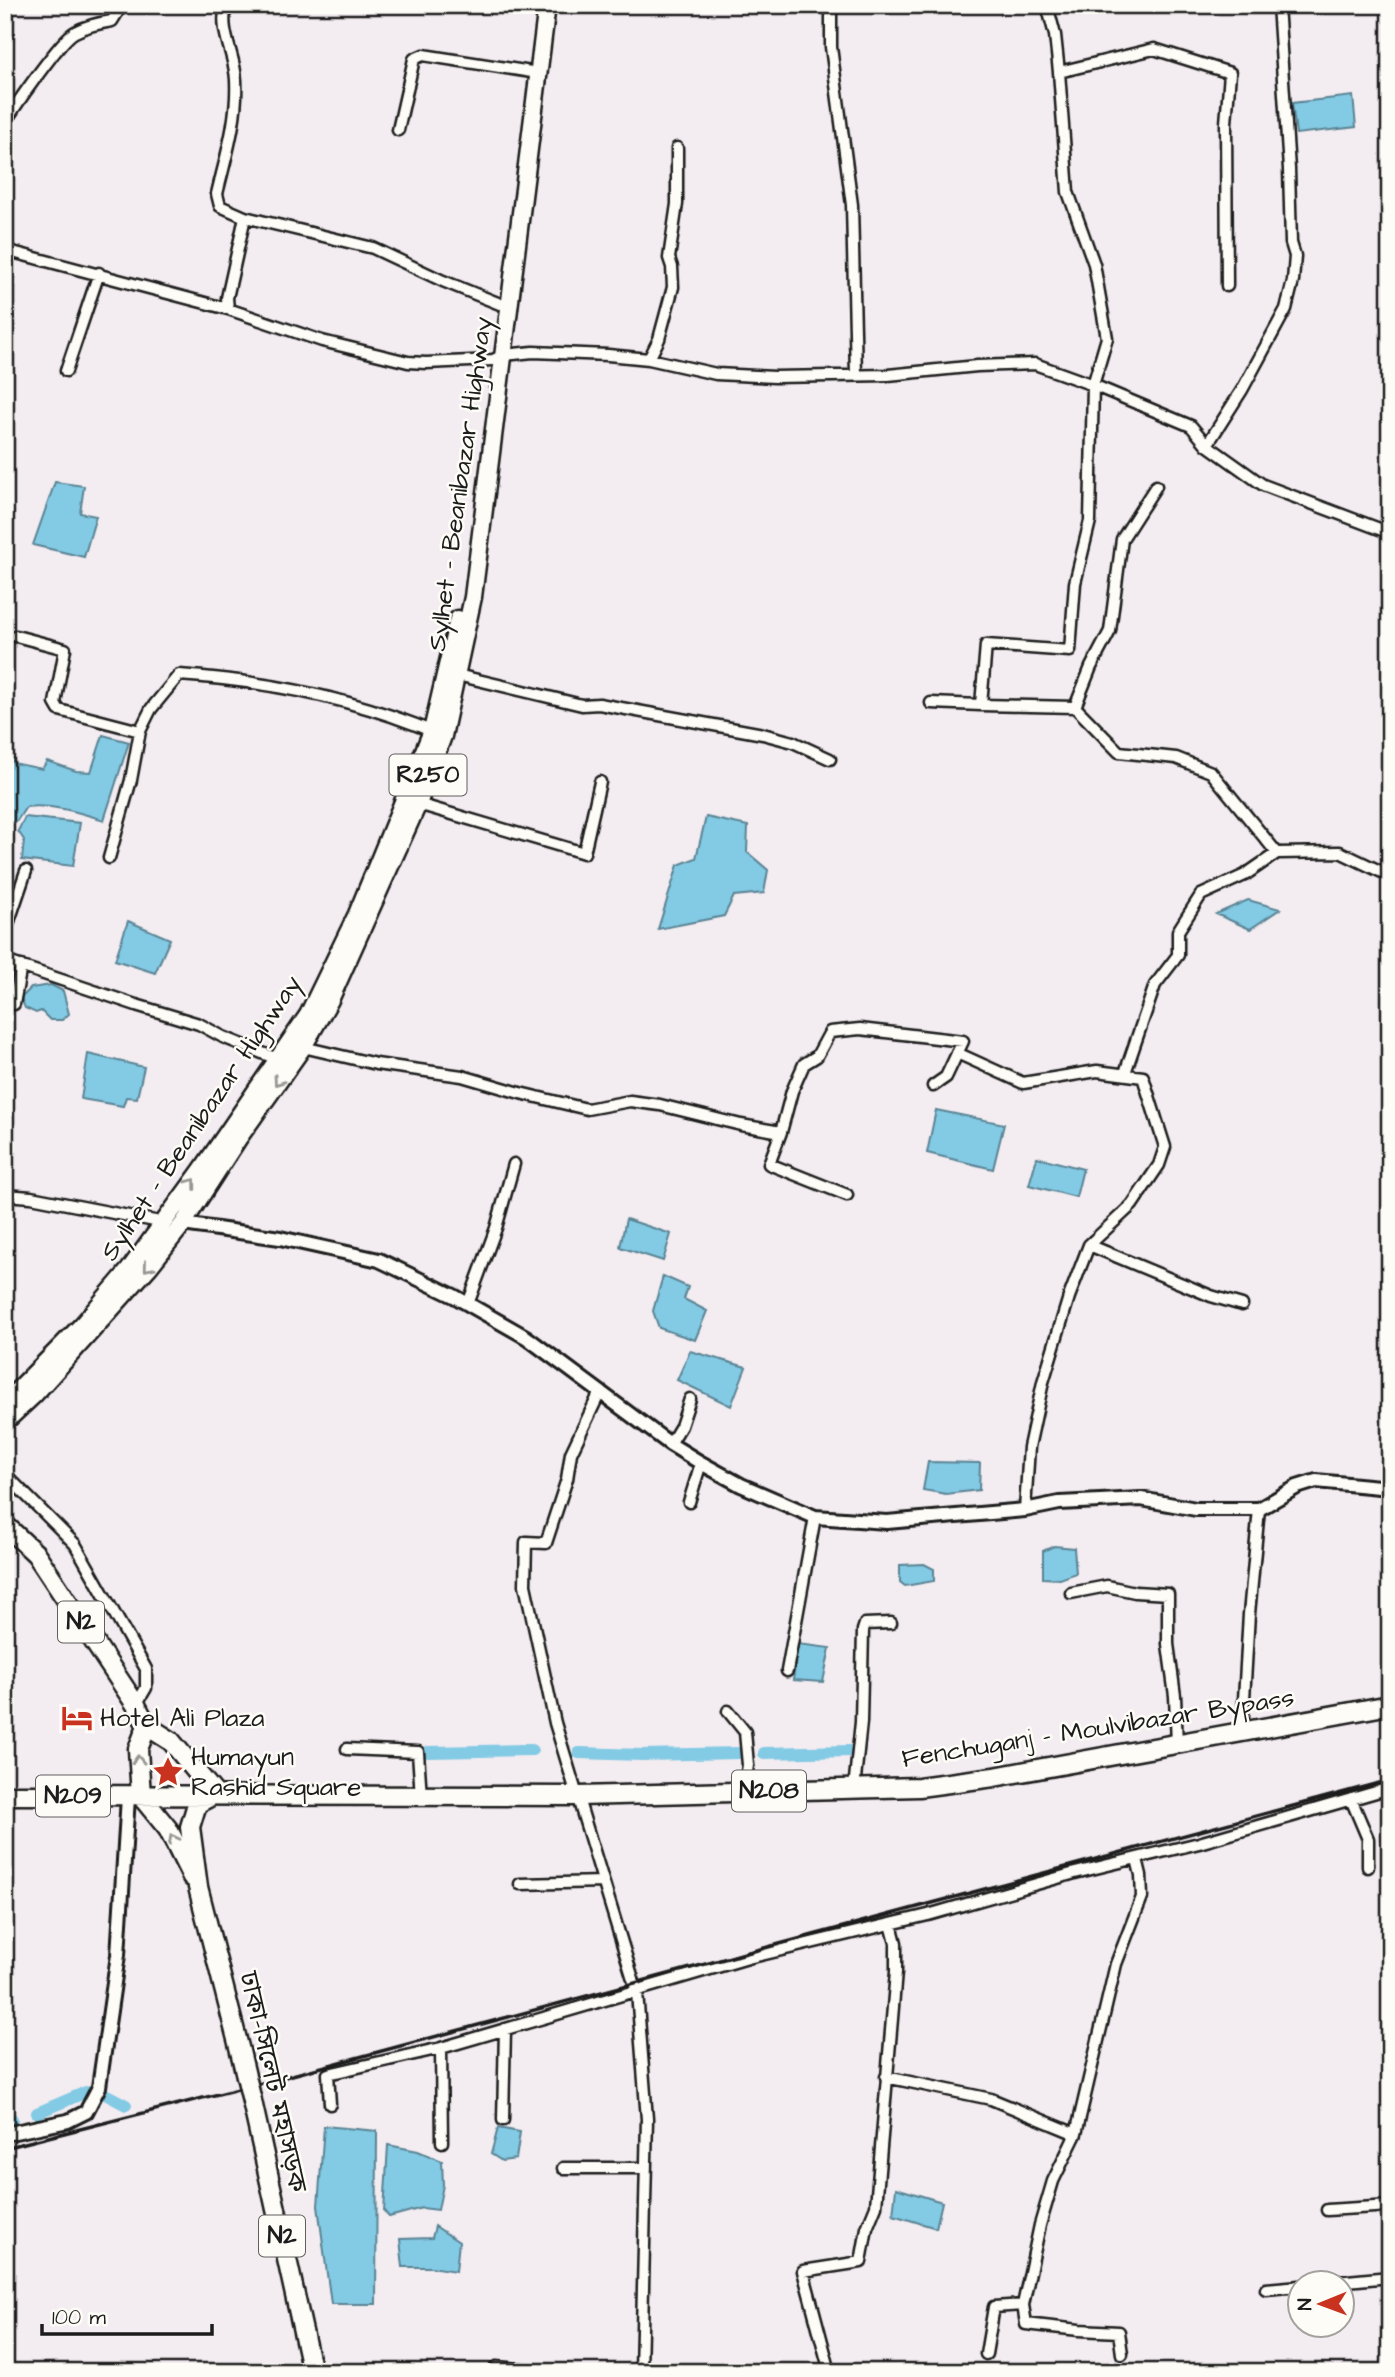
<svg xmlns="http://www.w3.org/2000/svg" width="1395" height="2377" viewBox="0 0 1395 2377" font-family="'Architects Daughter','Noto Sans Bengali',sans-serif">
<rect width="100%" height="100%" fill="#f3ecf1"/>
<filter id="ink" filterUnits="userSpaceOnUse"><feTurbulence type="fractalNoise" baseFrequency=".0143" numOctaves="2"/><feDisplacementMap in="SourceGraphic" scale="14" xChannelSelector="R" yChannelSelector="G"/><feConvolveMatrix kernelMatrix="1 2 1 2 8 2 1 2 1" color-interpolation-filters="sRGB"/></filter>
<g filter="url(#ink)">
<!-- water -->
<path fill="#83cae4" stroke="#5a8494" stroke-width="2" d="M1353 96 1356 127 1296 134 1292 103Z
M1390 320V396L1381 395Z
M55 482 84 486 80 513 96 516 84 557 33 545Z
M103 735 129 742 104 820C78 812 53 804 26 807L16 822H5V758H13V763L42 769 47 761 76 771 91 772Z
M25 817 80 823 73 866 22 860 24 840 18 831Z
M706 817 748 826 747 852 768 870 764 893 734 896 724 916 658 929 678 865 696 858Z
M1248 900 1280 909 1250 929 1216 914Z
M128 921 170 939 155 973 115 960Z
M51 985 63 991 69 1014 62 1020H50L41 1011 36 1013 25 1008 21 998 31 988Z
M88 1054 144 1067 137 1098 126 1097 123 1106 81 1099Z
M936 1110 1004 1124 993 1169 927 1153Z
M1037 1157 1083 1169 1076 1197 1029 1185Z
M626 1219 671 1234 663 1261 620 1247Z
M663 1276 688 1287 684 1299 707 1311 695 1340 659 1328 653 1311Z
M690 1351 746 1367 731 1406 677 1380Z
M928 1462 980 1463 979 1490 946 1494 923 1490Z
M1054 1546 1074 1548 1076 1573 1060 1579 1043 1578V1551Z
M924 1564 934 1569V1581L905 1586 900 1582V1565Z
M798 1644 830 1648 823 1682 793 1680Z
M324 2126 377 2131 376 2304H331L318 2206Z
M498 2128 520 2132 516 2159 502 2161 491 2154Z
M388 2145 418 2151 442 2161 443 2185 438 2210 422 2208 389 2217 384 2211Z
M896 2188 942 2202 936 2228 893 2215Z
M435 2226 459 2242 456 2271 431 2267H403L400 2239 432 2238Z"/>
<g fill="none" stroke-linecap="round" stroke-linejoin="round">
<!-- canal -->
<path stroke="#83cae4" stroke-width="12" d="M428 1752 532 1750
M579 1753 642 1755 741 1753
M764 1753 851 1751
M107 2095 126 2105
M37 2113 86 2092
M5 2121 12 2119"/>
<defs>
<path id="minor" d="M226 5C219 33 235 54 236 80 238 119 226 156 217 194L220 206 245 217 227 298 228 309 322 341 408 362 426 363 493 360 504 355 533 352 608 355 649 359 716 374 775 377 888 375 977 366 1035 364 1093 385 1191 426 1207 445 1263 485 1390 533
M831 5V47L852 205 856 375
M1047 5 1055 35 1059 72
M5 123C14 107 62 38 75 32 86 26 99 23 112 21L122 5
M398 130 414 59 423 55 538 73
M245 217 373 248 443 281 500 304
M5 250 228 309
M649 359 659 339 673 287 672 267 669 258 677 204V148
M66 371 99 273
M1207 445 1242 390 1286 309 1293 281 1295 256 1291 243 1289 169 1278 5
M16 636 65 649 55 703 59 710 140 731
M457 675 582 705 599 704 763 734 793 742 830 759
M931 703 981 705 986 645 1070 651 1075 583 1090 521 1093 385 1107 338 1094 264 1068 192 1059 72 1154 49 1230 73 1226 123 1227 286
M981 705 1075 707 1119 752 1176 758 1211 772 1277 853
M1075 707 1091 667 1110 631 1122 539 1156 486
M418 804 584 853 600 782
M109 858 131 780 140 731 151 709 179 675C265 681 356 699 436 733
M5 933 26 871
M5 961 136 1005 199 1024 223 1037 277 1059
M14 1004 21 966
M303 1047 376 1064 462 1076 520 1093 587 1109 630 1101 660 1105 741 1125 781 1132 769 1164 847 1195
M957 1053 1023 1083 1097 1071 1143 1077 1165 1147 1159 1165 1132 1205 1089 1245 1069 1297 1043 1382 1029 1447 1025 1510
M1125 1073 1155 985 1178 955V931L1201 895 1245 875 1277 853 1340 852 1386 874H1390
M781 1132 792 1091 804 1064 817 1056 830 1032 860 1029 963 1041 946 1077 933 1086
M5 1195 31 1197 165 1223
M1089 1245 1211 1296 1242 1305
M468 1304 496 1228 514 1164
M600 1392 571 1453 567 1479 546 1543 526 1542 525 1585 555 1723 637 1992 647 2119 641 2372
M670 1444 681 1426 690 1399
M5 1474 75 1544 146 1669V1688L136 1705
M689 1502 701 1463
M1071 1593 1107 1586 1135 1592 1168 1594V1644L1175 1696 1177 1745
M787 1671 815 1517
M728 1711 745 1732 748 1765 744 1792
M1242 1733 1249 1614 1259 1509
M347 1749 418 1752 421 1797
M854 1789 861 1722 863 1630 865 1624 891 1623
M1351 1799 1368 1839V1867
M520 1884 603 1882
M441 2048 442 2142
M886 2077 991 2099 1076 2134
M330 2104 328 2074 441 2048 748 1958 928 1915 1075 1873 1199 1843 1390 1788
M503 2120 505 2029
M563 2168H646
M1327 2210 1390 2206
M1336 2282 1390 2277
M1266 2289 1300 2286
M1023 2305 1026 2324 1079 2330 1119 2332 1122 2354
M986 2354 994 2307 1023 2305 1040 2225 1053 2181 1076 2134 1116 1964 1142 1897 1141 1875 1137 1859
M496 2367 555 2372
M830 2372 803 2271 861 2262 867 2228 876 2206 896 1972V1943L891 1924"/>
<path id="tertiary" d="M183 1224 280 1238 379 1260 454 1296 526 1337 670 1444 701 1463 741 1485 815 1517 887 1522 1025 1510 1059 1503 1141 1499 1196 1509H1259L1297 1487 1316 1481 1390 1488
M5 2134 68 2121 86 2112 99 2087 118 1955 128 1797"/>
<path id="primary" d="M5 1403 82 1325 129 1270 201 1171 308 1015 357 914 432 731 458 619
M5 1422 34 1395 149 1267 183 1224 238 1139 303 1047 330 1000 418 804 443 736 473 597 547 5"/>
<path id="trunk" d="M5 1525 36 1554 136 1705 147 1726 171 1741 215 1794 197 1804 190 1827 198 1887 240 2051
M147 1726 138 1749 141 1796 168 1829 192 1877
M5 1795 579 1796 919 1787 994 1777 1390 1705
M252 2101 312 2372"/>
</defs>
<!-- minor casing -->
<use href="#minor" stroke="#1c1c1c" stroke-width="15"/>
<!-- tertiary casing -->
<use href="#tertiary" stroke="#1c1c1c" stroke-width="18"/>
<!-- primary casing -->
<use href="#primary" stroke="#1c1c1c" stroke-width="21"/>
<!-- trunk casing -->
<use href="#trunk" stroke="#1c1c1c" stroke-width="23"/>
<!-- minor -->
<use href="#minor" stroke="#fdfcf7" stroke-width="10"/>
<!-- tertiary -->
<use href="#tertiary" stroke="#fdfcf7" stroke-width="12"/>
<!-- primary -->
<use href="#primary" stroke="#fdfcf7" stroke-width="16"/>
<!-- trunk -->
<use href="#trunk" stroke="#fdfcf7" stroke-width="18"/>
<!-- rail -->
<path stroke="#1c1c1c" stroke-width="3.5" d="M5 2148 270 2081 1390 1780"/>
<defs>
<path id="trunk-bridge" d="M240 2051 252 2101"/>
</defs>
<!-- trunk-bridge casing -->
<use href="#trunk-bridge" stroke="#1c1c1c" stroke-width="23" stroke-linecap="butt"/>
<!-- trunk-bridge -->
<use href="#trunk-bridge" stroke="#fdfcf7" stroke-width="18"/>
</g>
<!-- one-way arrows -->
<defs><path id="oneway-chevron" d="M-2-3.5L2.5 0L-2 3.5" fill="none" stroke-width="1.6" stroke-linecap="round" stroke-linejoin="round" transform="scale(1.75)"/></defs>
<g stroke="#989794">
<use href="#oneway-chevron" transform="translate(278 1081) rotate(125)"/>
<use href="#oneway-chevron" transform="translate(192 1183) rotate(-53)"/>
<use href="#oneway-chevron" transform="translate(148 1267) rotate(130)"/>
<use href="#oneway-chevron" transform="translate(138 1760) rotate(-92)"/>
<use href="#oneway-chevron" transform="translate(173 1839) rotate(-118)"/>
</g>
</g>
<!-- icons -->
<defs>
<symbol id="hotel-bare" viewBox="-9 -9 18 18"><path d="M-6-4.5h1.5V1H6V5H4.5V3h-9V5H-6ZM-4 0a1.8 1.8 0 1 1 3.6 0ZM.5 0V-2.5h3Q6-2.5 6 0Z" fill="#c8321e" stroke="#fdfcf7" stroke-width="2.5" paint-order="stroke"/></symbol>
<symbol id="sight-bare" viewBox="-9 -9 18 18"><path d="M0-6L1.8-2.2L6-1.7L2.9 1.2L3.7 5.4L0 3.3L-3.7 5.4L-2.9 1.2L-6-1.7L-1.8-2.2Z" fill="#c8321e" stroke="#fdfcf7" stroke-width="2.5" paint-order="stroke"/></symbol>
</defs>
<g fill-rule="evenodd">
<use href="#hotel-bare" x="55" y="1696" width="44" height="44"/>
<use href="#sight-bare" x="146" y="1750" width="44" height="44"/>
</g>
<g text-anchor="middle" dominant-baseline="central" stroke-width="5" stroke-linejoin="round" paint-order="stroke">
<!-- shield labels -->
<g fill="#fdfcf7" stroke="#605f5e" stroke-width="2">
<rect x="389.5" y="754.5" width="77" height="41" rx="5"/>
<rect x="58" y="1601.5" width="46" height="41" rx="5"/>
<rect x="732" y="1770.5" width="74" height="41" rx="5"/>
<rect x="36" y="1775.5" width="74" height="41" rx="5"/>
<rect x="259" y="2215.5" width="46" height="41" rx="5"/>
</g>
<g font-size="24" font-weight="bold" fill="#1c1c1c">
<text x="428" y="775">R250</text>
<text x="81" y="1622">N2</text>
<text x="769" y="1791">N208</text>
<text x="73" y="1796">N209</text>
<text x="282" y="2236">N2</text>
</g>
<!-- street labels -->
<g font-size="26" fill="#1c1c1c" stroke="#fdfcf7">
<text transform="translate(460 484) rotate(-82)">Sylhet - Beanibazar Highway</text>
<text transform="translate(201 1118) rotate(-56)">Sylhet - Beanibazar Highway</text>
<text transform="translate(1098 1728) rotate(-9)">Fenchuganj - Moulvibazar Bypass</text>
<text transform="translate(273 2082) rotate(77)">ঢাকা-সিলেট মহাসড়ক</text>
</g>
<!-- poi labels -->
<g font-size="26" fill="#1c1c1c" stroke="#fdfcf7" text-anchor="start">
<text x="100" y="1718">Hotel Ali Plaza</text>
<text x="191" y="1757">Humayun<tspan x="191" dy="30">Rashid Square</tspan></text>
</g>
</g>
<!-- margin -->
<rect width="1395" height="2377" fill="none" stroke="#fdfcf7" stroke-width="28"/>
<rect x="14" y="14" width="1367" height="2349" fill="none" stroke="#1c1c1c" stroke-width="2.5" filter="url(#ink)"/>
<!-- north arrow -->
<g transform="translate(1321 2304) rotate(269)"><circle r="33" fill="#fdfcf7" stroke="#a3a29f" stroke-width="2"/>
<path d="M0-5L12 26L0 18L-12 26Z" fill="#c8321e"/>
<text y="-10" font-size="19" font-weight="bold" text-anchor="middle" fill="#1c1c1c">N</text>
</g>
<!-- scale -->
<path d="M42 2324v10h170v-10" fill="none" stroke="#1c1c1c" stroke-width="3.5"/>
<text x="52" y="2324" font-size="21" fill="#1c1c1c" stroke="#fdfcf7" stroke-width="5" paint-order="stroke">100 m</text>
</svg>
